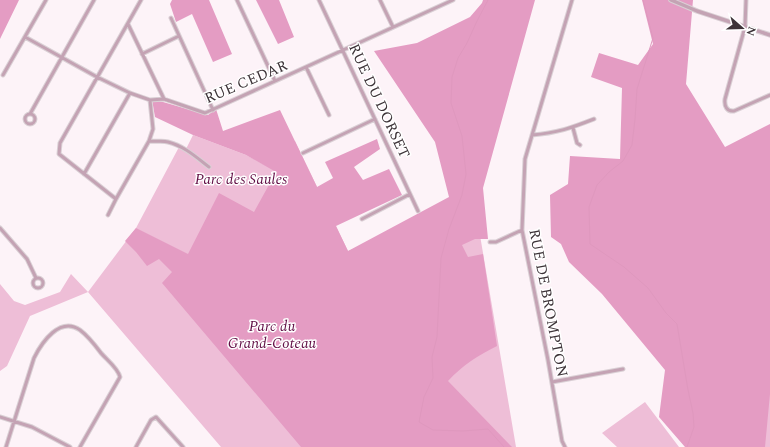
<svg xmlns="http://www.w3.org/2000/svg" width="770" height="447" viewBox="0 0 770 447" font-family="Spectral,serif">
<rect width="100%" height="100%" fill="#fdf3f8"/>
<!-- green -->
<path fill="#eebed7" d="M193 135 246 155 276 171 295 141 348 251 474 200 516 447H221L88 292 30 316 7 366 0 371V284L14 301 25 305 60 292 71 274 88 292 136 228 179 147 186 149Z
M770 379V447H754Z
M645 402 679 447H617L602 433Z"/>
<!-- forest -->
<path fill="#e49cc3" d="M0 0H19L0 39Z
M172 0H209L232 54 213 62 192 14 176 22 170 4Z
M256 0H279L294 37 278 44Z
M483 0H535L483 188 488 239H475L462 245 468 257 483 254 497 346C477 356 463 365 448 381L512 447H301L162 283 172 272 159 259 147 266 136 252 125 241 136 228 188 254 219 193 254 212 276 172 246 155 193 135 155 117 152 100 163 102 208 115 216 109 223 131 280 110 317 187 333 178 325 162 377 139 380 149 354 167 363 180 389 169 402 195 336 226 348 251 449 197 435 142 374 51 417 43 470 17 482 3Z
M642 0H693L686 84 725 147 770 124V394L765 447H685L659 417 665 370 602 294 569 262 561 244 551 237 550 195 568 184 570 156 620 159 622 88 591 77 599 53 638 65 653 44Z"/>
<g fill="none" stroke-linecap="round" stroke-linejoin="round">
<!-- stream -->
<path stroke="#df98be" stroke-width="1" d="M488 0 477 21 467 43 458 58 452 77 451 103 462 136 466 174 462 195 449 229 441 258 437 337 432 357 433 378 424 397 419 422 433 430 463 431 488 429 504 447
M643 0 653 38 637 89 635 119 632 145 623 161 609 172 597 185 589 207 590 244 624 267 648 288 666 313 677 324 688 390 693 413 694 427 687 447"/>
<defs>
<path id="minor" d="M237 0 275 81
M319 0 418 211
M380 0 393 27
M746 0 745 27 725 99C724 106 727 112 734 111L770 95
M171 18 213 110
M128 24 164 99
M25 37 97 77 130 93 150 100 164 99 205 113 453 0
M142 54 179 36
M306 67 329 115
M3 75 46 0
M25 119a5 5 0 1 1 10 0a5 5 0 1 1-10 0Z
M30 114 94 0
M573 128 577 143 580 145
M532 135C557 133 571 128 594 119
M149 141C155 141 163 141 168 142 184 146 196 157 209 167
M303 153 375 119
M84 174 130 93
M116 199 59 154 60 143 141 0
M108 215 116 199 149 141 153 129 150 100
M362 219 410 194
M0 228 27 259 36 278
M490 242H496L522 230
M33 283a5 5 0 1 1 10 0a5 5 0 1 1-10 0Z
M552 382 623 369
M0 417 32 427 70 447
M6 447 34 358C42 342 60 316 80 330 88 336 95 345 101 353 107 360 118 368 120 377L80 447
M136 447 151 420 156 417 183 447
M565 447 562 441 548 360 522 230 525 159 572 0"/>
<path id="tertiary" d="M671 0 697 11 770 35"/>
</defs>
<!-- minor casing -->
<use href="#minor" stroke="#dad0d5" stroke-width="5"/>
<!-- tertiary casing -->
<use href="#tertiary" stroke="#dad0d5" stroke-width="5.5"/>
<!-- minor -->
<use href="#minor" stroke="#c4a3b4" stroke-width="3"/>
<!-- tertiary -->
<use href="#tertiary" stroke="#c4a3b4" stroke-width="3.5"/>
</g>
<g text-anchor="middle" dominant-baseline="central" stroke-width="3" stroke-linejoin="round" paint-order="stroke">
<!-- street labels -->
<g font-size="15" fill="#3d3338" stroke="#fff">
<text transform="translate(246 82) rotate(-23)">RUE CEDAR</text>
<text transform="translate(379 101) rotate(65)">RUE DU DORSET</text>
<text transform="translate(548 303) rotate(79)">RUE DE BROMPTON</text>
</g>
<!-- park labels -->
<g font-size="15" font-style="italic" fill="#620f46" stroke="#fff">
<text x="241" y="179">Parc des Saules</text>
<text x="272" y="326">Parc du<tspan x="272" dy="17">Grand-Coteau</tspan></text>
</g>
</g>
<!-- north arrow -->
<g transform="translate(742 28) rotate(110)" stroke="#ffffff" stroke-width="3" paint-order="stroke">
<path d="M0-3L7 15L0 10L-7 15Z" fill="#3d3338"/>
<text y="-6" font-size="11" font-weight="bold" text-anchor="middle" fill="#3d3338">N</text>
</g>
</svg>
